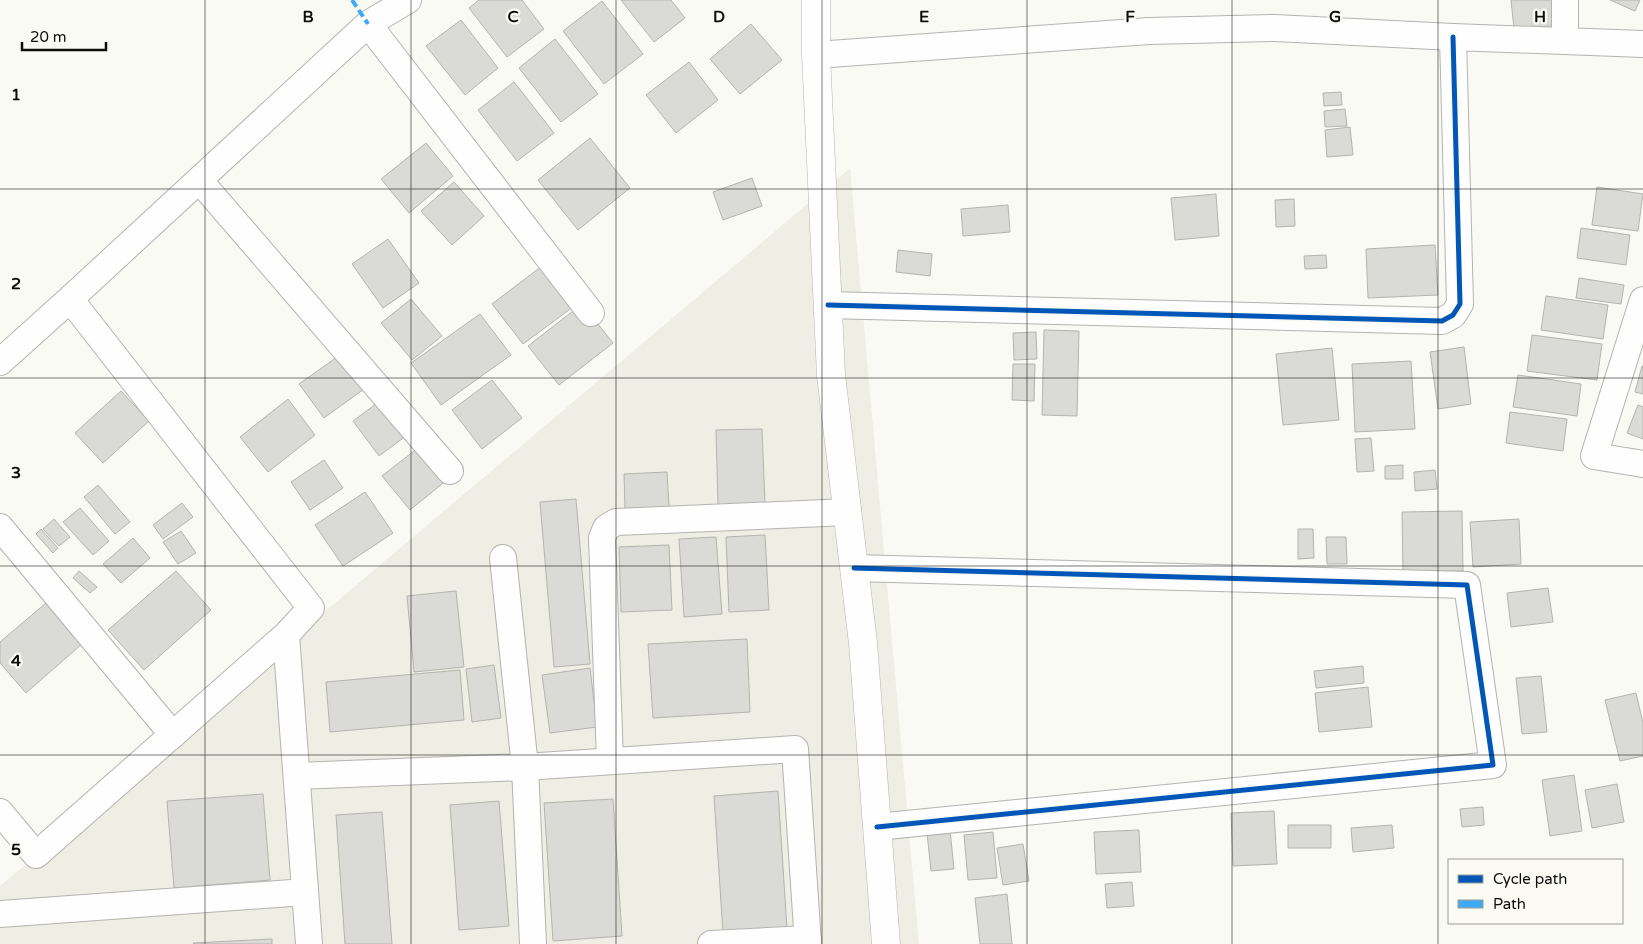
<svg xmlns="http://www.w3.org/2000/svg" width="1643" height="944" viewBox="0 0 1643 944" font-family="'Varela Round',sans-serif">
<rect width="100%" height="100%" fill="#fafaf5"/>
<!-- built -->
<path fill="#eeeee4" d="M850 168 919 944H0V886Z"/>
<!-- building -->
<path fill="#dadad6" stroke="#b3b3b0" d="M479 0H522L544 29 507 57 469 8Z
M621 0H671L685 18 654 42Z
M1511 0H1558L1561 25 1514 29Z
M1610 0H1640L1635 11Z
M602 1 643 54 604 84 563 31Z
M461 20 498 68 465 95 426 46Z
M751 24 782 60 740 94 710 59Z
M555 39 598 94 561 122 519 68Z
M689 62 718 100 676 133 646 95Z
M514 82 554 133 517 161 478 110Z
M1341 92 1342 105 1324 106 1323 93Z
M1345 109 1347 126 1325 127 1324 111Z
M1350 127 1353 155 1327 157 1325 130Z
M590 138 630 188 578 230 538 180Z
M426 143 453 176 409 213 381 179Z
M752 178 762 206 723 220 713 192Z
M454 182 484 216 452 245 421 211Z
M1597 187 1643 194 1638 231 1592 225Z
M1216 194 1219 236 1175 240 1171 198Z
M1294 199 1295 226 1276 227 1275 200Z
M1008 205 1010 232 963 236 961 209Z
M1581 228 1630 235 1626 265 1577 258Z
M388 239 419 283 383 308 352 264Z
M1435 245 1438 295 1368 298 1366 249Z
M898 250 932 254 930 276 896 272Z
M1326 255 1327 268 1305 269 1304 256Z
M542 266 573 307 523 344 492 304Z
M1579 278 1624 285 1621 304 1576 298Z
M1546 296 1608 305 1603 339 1541 330Z
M411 299 442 336 412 360 381 323Z
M582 304 613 343 559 385 528 346Z
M480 314 511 355 441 405 411 363Z
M1044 330 1079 331 1077 416 1042 415Z
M1036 332 1037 359 1014 360 1013 333Z
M1532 335 1602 344 1597 380 1527 371Z
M1464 347 1471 404 1438 409 1430 352Z
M1332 348 1339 420 1283 425 1276 354Z
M340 355 364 389 324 418 299 384Z
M1411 361 1415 429 1355 432 1352 364Z
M1013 364H1035L1034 401 1012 400Z
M1642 366H1643V394L1635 392Z
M1518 375 1581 384 1577 416 1513 407Z
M492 380 522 418 482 449 452 410Z
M121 391 149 421 103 463 75 433Z
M384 398 410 433 379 456 353 421Z
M288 399 315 435 268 472 240 437Z
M1638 405 1643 407V439L1627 433Z
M1510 412 1567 419 1563 451 1506 443Z
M762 429 765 504 718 506 716 430Z
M1371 438 1374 471 1357 472 1355 439Z
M419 447 447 480 410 510 382 476Z
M324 460 343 488 310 510 291 482Z
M1403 465V479H1385V466Z
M1435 470 1437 489 1415 491 1414 472Z
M667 472 669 508 625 510 624 474Z
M98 485 130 522 115 534 84 497Z
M365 492 393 533 343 566 315 525Z
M576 499 590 664 554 667 540 502Z
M182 503 193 517 163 539 153 525Z
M80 508 109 541 93 555 63 522Z
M1462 511 1463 571H1403L1402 512Z
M54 519 70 537 59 546 43 529Z
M1519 519 1521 564 1473 567 1470 522Z
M41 529 58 548 53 553 36 534Z
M1298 529H1313L1314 558 1298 559Z
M181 531 196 553 178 564 163 542Z
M765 535 769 610 729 612 726 537Z
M716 537 722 614 684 617 679 539Z
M1326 537H1346L1347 564H1327Z
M133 538 150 558 121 583 103 564Z
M669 545 672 610 621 612 619 547Z
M79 571 97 587 90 593 73 578Z
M176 571 211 610 144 670 108 630Z
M1548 588 1553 622 1511 627 1507 593Z
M456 591 464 667 414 672 407 596Z
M46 603 82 644 26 693 0 663V642Z
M747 639 750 712 653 718 648 644Z
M494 665 501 718 472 722 466 669Z
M1363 666 1364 683 1316 688 1314 671Z
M590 668 597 727 550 733 542 675Z
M460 670 464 720 330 732 326 682Z
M1541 676 1547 732 1522 734 1516 678Z
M1368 687 1372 727 1319 732 1315 693Z
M1636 693 1643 723V756L1620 761 1605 700Z
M1574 775 1582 831 1550 836 1542 780Z
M1617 784 1624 822 1592 828 1585 790Z
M778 791 787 929 723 933 714 796Z
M263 794 270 880 174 888 167 801Z
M613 799 622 936 553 941 544 803Z
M499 801 509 926 459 930 450 805Z
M1483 807 1484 825 1462 827 1460 809Z
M1274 811 1277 864 1233 866 1231 813Z
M382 812 392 944H345L336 815Z
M1288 825H1331V848H1288Z
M1392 825 1394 848 1353 852 1351 828Z
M950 830 954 869 931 871 927 833Z
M1139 830 1141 872 1096 874 1094 832Z
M993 832 997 878 968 880 964 835Z
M1023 844 1029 881 1003 885 997 848Z
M1132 882 1134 906 1107 908 1105 884Z
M1007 894 1012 944H980L975 898Z
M272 939V944H194L193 943Z"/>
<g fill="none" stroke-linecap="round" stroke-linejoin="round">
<defs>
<path id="minor" d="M1565 0V40
M368 24 591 313
M816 55 1149 31 1275 28 1453 37 1643 44
M199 180 450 471
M1643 300 1594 456 1643 464
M828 305 1442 321 1453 315 1460 304 1453 37
M0 362 70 299 368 24 408 0
M0 527 173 735
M854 568 1467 585 1493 765 877 827
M286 635 309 944
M610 761 602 538 606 528 616 522 848 512
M297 776 525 767 503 558
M0 812 36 855 286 635 311 608 70 299
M0 914 305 892
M533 944 525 767 795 749 808 944
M711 944 808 939"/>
<path id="secondary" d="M816 0V55L831 375 863 643 886 944"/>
</defs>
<!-- minor casing -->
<use href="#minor" stroke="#b3b3b0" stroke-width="28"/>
<!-- secondary casing -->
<use href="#secondary" stroke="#b3b3b0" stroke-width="29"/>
<!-- minor -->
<use href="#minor" stroke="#fefefe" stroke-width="26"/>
<!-- secondary -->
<use href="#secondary" stroke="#fefefe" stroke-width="28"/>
<!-- quiet -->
<path stroke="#3fa9f5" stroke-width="4" stroke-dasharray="8 4" stroke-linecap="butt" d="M352 0 368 24"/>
<defs>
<path id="cycleway" d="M828 305 1442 321 1453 315 1460 304 1453 37
M854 568 1467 585 1493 765 877 827"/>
</defs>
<!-- cycleway casing -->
<use href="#cycleway" stroke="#fbfbf4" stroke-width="8"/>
<!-- cycleway -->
<use href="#cycleway" stroke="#0057b8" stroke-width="5"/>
</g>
<!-- grid -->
<path fill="none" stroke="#0d0d0b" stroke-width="1" stroke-opacity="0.55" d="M205 0V944M411 0V944M616 0V944M822 0V944M1027 0V944M1232 0V944M1438 0V944M0 189H1643M0 378H1643M0 566H1643M0 755H1643"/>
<g font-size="16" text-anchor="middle" font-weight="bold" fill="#0d0d0b" stroke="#fbfbf4" stroke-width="4.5" stroke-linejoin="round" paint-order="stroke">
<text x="308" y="22">B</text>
<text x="513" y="22">C</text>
<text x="719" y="22">D</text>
<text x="924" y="22">E</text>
<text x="1130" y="22">F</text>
<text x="1335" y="22">G</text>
<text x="1540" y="22">H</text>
<text x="16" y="100">1</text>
<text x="16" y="289">2</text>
<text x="16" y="478">3</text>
<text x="16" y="666">4</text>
<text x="16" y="855">5</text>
</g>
<!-- legend -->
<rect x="1448" y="859" width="175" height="65" fill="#fbfbf4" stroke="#9c9c97"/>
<rect x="1458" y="875" width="25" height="8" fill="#0057b8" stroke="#9c9c97"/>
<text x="1493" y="884" font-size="15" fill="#0d0d0b">Cycle path</text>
<rect x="1458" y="900" width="25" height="8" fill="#3fa9f5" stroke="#9c9c97"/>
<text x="1493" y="909" font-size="15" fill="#0d0d0b">Path</text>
<!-- scale -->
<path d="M22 42v8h84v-8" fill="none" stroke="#0d0d0b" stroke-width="2.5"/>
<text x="30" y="42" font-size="15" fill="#0d0d0b" stroke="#fbfbf4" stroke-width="4" paint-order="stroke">20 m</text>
</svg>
